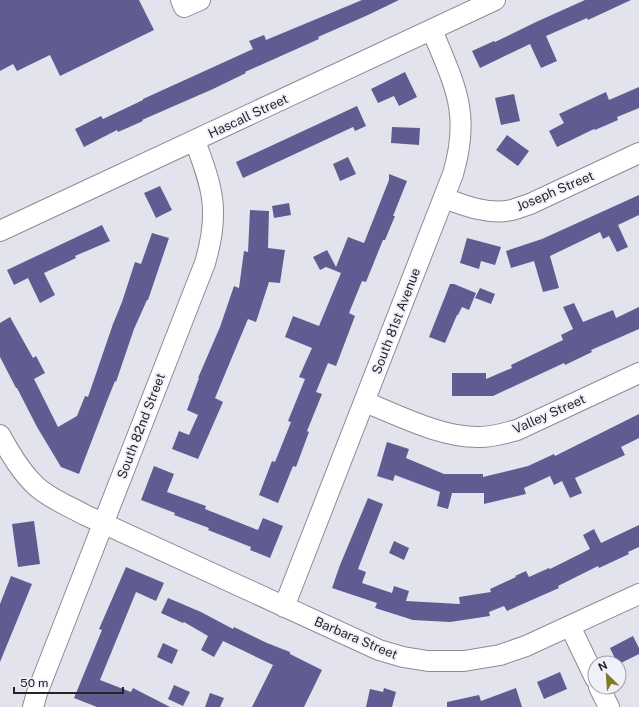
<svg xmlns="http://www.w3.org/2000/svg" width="639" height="707" viewBox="0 0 639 707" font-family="'Public Sans',sans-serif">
<rect width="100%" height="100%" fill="#e3e3ed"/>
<!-- building -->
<path fill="#605c92" d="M0 0H139L154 30 60 76 50 55 17 71 13 64 0 71Z
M362 0H399L368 15 318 37 319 39 245 72 246 73 213 89 142 120 143 121 118 132 117 130 84 147 75 129 101 116 103 119 143 100V99L253 49 249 41 264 35 266 40Z
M585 0H631L588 20 587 18 546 36 557 61 541 68 530 44 480 68 472 51 494 41 495 42 536 22Z
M405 72 417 97 399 106 394 96 378 103 371 89Z
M639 87V108L617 117 618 120 595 130 594 129 557 147 549 131 564 123 559 114 606 92 609 100Z
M514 94 520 121 501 125 495 98Z
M357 106 366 126 355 131 353 127 243 178 236 162Z
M392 127 420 128 419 145 391 143Z
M507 135 529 151 518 166 496 150Z
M348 157 356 174 340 181 333 164Z
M389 174 407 181 393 216H395L385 240H383L366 282 362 281 349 313 355 316 336 366 328 363 316 392 322 394 307 431 309 432 296 467 293 466 278 503 259 495 272 461 275 462 291 422 288 421 305 379 299 377 312 348 285 337 293 316 319 326 341 273 326 267 320 270 313 257 327 250 336 267 348 237 364 243 389 180Z
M160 186 172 210 156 218 144 193Z
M639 195V215L618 225 628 247 617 252 609 236 603 239 600 232 550 256 559 288 543 292 534 261 511 268 506 251 542 239Z
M289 203 291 215 274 218 272 206Z
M250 210 269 211 268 248 285 250 280 283 269 282 256 322 248 319 215 398 223 402 198 459 172 449 179 431 189 435 198 415 187 410 199 378H198L220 327 234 286 239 288 244 251 248 252Z
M102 225 110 241 75 256 76 258 44 273 55 295 40 303 28 278 14 285 7 270Z
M152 233 169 238 148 300H147L134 329 116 382 115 381 107 401 79 474 61 467 37 427 17 388H16L0 357V323L10 317 33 358 36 356 45 373 34 379 58 427 77 416 85 396 88 397 113 324 122 302 135 262 141 264Z
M467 238 501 247 495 265 481 261 479 269 460 263Z
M450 284H454L476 293 469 310 462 307 458 315H457L445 343 429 337Z
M480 288 495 294 491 304 475 298Z
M574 303 583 322 613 310 616 318 639 307V329L591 350 592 352 565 365 564 363 493 396H452V373H486V379L512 368 511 365 563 340 561 335 573 329 563 307Z
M639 414V438L621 447 625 455 575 478 582 493 570 498 562 481 554 485 550 476 524 488 526 494 484 504V493H452L448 509 437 506 440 492 395 475 393 481 377 476 387 442 409 449 406 458 444 474H483V477L528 466 554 454 555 456Z
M154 466 174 474 167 492 206 506 205 509 258 530 263 518 283 526 270 558 250 550 251 547 208 530 209 528 174 515 175 513 141 500Z
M368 498 383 504 358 569 366 572 362 583 392 593 394 586 409 591 406 601 460 604 459 597 491 592 490 589 516 577 515 576 526 571 529 577 549 568 550 569 590 549 583 535 594 529 601 543 639 525V547L628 552 629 554 599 568 598 566 558 586 559 588 507 611 504 606 489 612 490 616 450 622 413 620 375 608 377 603 332 588 340 565Z
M34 521 40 564 18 567 12 524Z
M394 541 409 548 404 560 389 553Z
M126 567 164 583 156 601 136 592 100 680 131 692 133 688 170 707H97L74 698 102 630 99 629Z
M11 576 32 584 0 662V604Z
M168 598 201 612 233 629 234 627 267 643 290 652V654L322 670 304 707H252L273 665 223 641 214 657 201 650 208 636 184 622 183 623 161 613Z
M633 636 639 648V654L619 664 617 663 610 648Z
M163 643 178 650 172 664 157 657Z
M560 672 567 689 544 699 537 682Z
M174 685 190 692 183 706 168 699Z
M384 688 396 692 392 707H366L370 689 383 692Z
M516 688 522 707H447V702L479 695 481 701Z
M210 693 224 698 220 707H205Z"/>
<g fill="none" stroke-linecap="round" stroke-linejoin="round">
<defs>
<path id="minor" d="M181 0 184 7 200 0
M444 198C465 206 489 215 512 210 518 208 524 206 530 204L639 153
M0 231 495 0
M365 402C400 416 442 438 480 437 493 437 505 433 517 430L639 373
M0 435C10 453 21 472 36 486 50 499 69 506 85 515L379 650 403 657 428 661H464L500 655 526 646 639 594
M284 607 453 174C471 113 455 86 432 30
M570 626 595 678
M599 687 609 707
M33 707 37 693 205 263C220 212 213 189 195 141"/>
</defs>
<!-- minor casing -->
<use href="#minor" stroke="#8c8c96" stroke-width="22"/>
<!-- minor -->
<use href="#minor" stroke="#fff" stroke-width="20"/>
</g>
<g text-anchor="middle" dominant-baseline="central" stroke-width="4" stroke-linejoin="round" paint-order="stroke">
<!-- street labels -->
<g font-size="13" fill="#252529" stroke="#f0f0fb">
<text transform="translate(248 116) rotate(-25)">Hascall Street</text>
<text transform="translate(555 191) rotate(-23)">Joseph Street</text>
<text transform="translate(396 321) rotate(-69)">South 81st Avenue</text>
<text transform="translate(549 414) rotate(-24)">Valley Street</text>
<text transform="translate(141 426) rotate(-69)">South 82nd Street</text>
<text transform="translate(356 638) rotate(23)">Barbara Street</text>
</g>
</g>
<!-- north arrow -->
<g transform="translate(607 675) rotate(335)"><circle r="19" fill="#f0f0fb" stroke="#9f9fa7"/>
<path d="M0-3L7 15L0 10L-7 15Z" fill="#807b22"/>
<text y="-6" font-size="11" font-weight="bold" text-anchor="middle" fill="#252529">N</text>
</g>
<!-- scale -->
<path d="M14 687v6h109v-6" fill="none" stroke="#252529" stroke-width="2"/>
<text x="20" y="687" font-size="12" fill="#252529" stroke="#f0f0fb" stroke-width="3" paint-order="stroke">50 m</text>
</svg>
